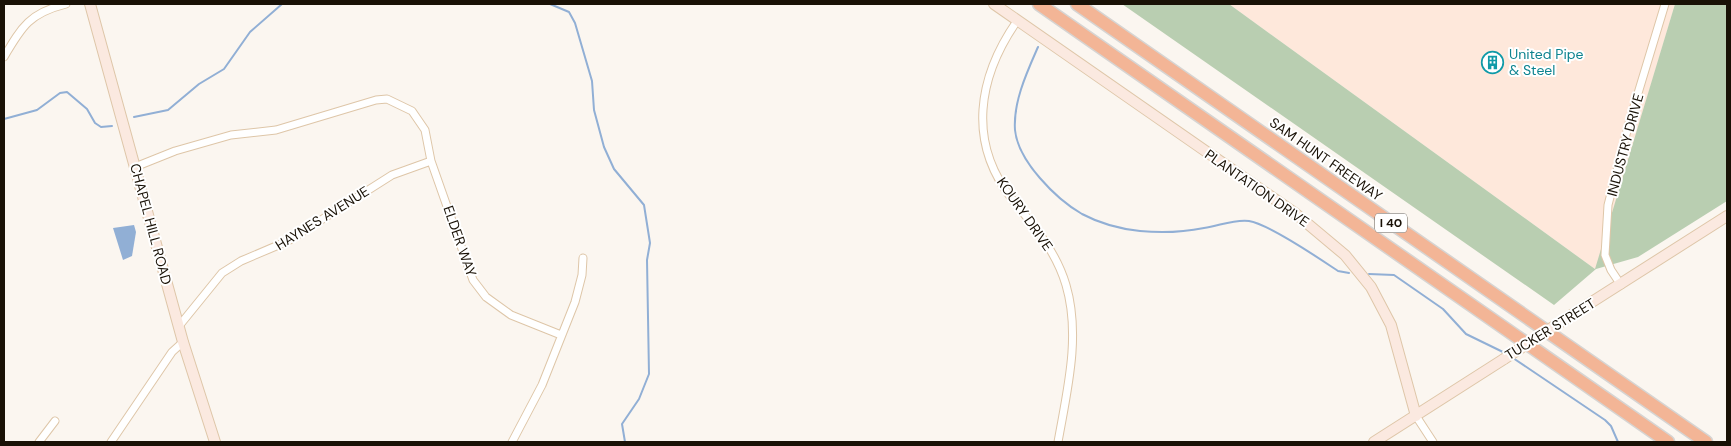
<svg xmlns="http://www.w3.org/2000/svg" width="1731" height="446" viewBox="0 0 1731 446" font-family="'DM Sans',sans-serif">
<rect width="100%" height="100%" fill="#fbf6f0"/>
<!-- industrial -->
<path fill="#fee8db" d="M1229 4H1675L1596 269H1595Z"/>
<!-- green -->
<path fill="#b9ceb1" d="M1122 4H1229L1595 269 1675 4H1727V201L1638 257 1596 269 1554 305Z"/>
<!-- water -->
<path fill="#91afd5" d="M134 225 136 232 132 256 123 260 113 228Z"/>
<g fill="none" stroke-linecap="round" stroke-linejoin="round">
<!-- stream -->
<path stroke="#91afd5" stroke-width="2" d="M550 4 569 12 575 23 592 81 594 110 604 147 614 169 644 205 650 243 647 260 649 374 639 399 622 424 625 442
M1038 47C1027 72 1013 102 1015 130 1018 161 1056 199 1082 214 1099 223 1121 229 1140 231 1160 233 1184 232 1204 228 1219 226 1234 219 1249 221 1269 224 1320 259 1338 271L1349 273
M134 117 168 110 199 84 224 69 250 32 282 4
M4 119 37 110 60 93 67 92 87 109 95 123 101 127 112 126
M1369 274 1394 275 1443 309 1466 334 1505 353
M1513 358 1605 420 1611 426 1618 442"/>
<defs>
<path id="street" d="M1017 21C978 77 967 142 1012 199 1034 226 1056 251 1066 285 1081 336 1067 391 1058 442
M4 57C22 26 30 13 66 4
M135 167 175 151 231 135 276 130 376 100 387 99 412 111 425 130 431 161 473 280 486 297 511 315 561 335
M1621 285 1611 270 1605 255 1608 205 1629 123 1665 4
M179 326 222 273 241 261 288 241 392 175 431 161
M1416 416 1433 442
M39 442 55 421
M111 442 172 352 183 342
M512 442 542 385 575 302 582 275 583 258"/>
<path id="secondary" d="M90 4 183 342 215 442
M994 4 1296 214 1345 255 1371 287 1391 325 1416 416
M1573 314 1727 216
M1374 442 1504 359"/>
<path id="highway" d="M1039 4 1668 442
M1077 4 1706 442"/>
</defs>
<!-- street casing -->
<use href="#street" stroke="#dec6a8" stroke-width="9"/>
<!-- secondary casing -->
<use href="#secondary" stroke="#dec6a8" stroke-width="12"/>
<!-- highway casing -->
<use href="#highway" stroke="#d6d4d2" stroke-width="15"/>
<!-- street -->
<use href="#street" stroke="#fff" stroke-width="7"/>
<!-- secondary -->
<use href="#secondary" stroke="#fbe9e0" stroke-width="10"/>
<!-- highway -->
<use href="#highway" stroke="#f3b596" stroke-width="12"/>
<defs>
<path id="secondary-bridge" d="M1504 359 1573 314"/>
</defs>
<!-- secondary-bridge casing -->
<use href="#secondary-bridge" stroke="#dec6a8" stroke-width="12" stroke-linecap="butt"/>
<!-- secondary-bridge -->
<use href="#secondary-bridge" stroke="#fbe9e0" stroke-width="10"/>
</g>
<!-- icons -->
<defs>
<symbol id="building-ring" viewBox="-11 -11 22 22"><circle r="9.5" fill="#fff" stroke="#0f9aa8" stroke-width="1.5"/><path d="M-4-6H4V6H1V3H-1V6H-4ZM-2.5-4.3h1.7v1.8h-1.7ZM.8-4.3h1.7v1.8H.8ZM-2.5-1h1.7V.8h-1.7ZM.8-1h1.7V.8H.8Z" fill="#0f9aa8"/></symbol>
</defs>
<g fill-rule="evenodd">
<use href="#building-ring" x="1480" y="50" width="25" height="25"/>
</g>
<g text-anchor="middle" dominant-baseline="central" stroke-width="4" stroke-linejoin="round" paint-order="stroke">
<!-- shield labels -->
<rect fill="#fff" stroke="#5e5851" stroke-width="1" x="1375" y="213.5" width="32" height="19" rx="4"/>
<g font-size="12" font-weight="bold" fill="#191106">
<text x="1391" y="223">I 40</text>
</g>
<!-- culture labels -->
<g font-size="14" fill="#0d838f" stroke="#fff" text-anchor="start">
<text x="1509" y="54">United Pipe<tspan x="1509" dy="16">&amp; Steel</tspan></text>
</g>
<!-- street labels -->
<g font-size="14" fill="#191106" stroke="#fff">
<text transform="translate(1625 145) rotate(-75)">INDUSTRY DRIVE</text>
<text transform="translate(1326 159) rotate(35)">SAM HUNT FREEWAY</text>
<text transform="translate(1257 188) rotate(35)">PLANTATION DRIVE</text>
<text transform="translate(1025 214) rotate(55)">KOURY DRIVE</text>
<text transform="translate(322 218) rotate(-32)">HAYNES AVENUE</text>
<text transform="translate(151 224) rotate(75)">CHAPEL HILL ROAD</text>
<text transform="translate(460 241) rotate(71)">ELDER WAY</text>
<text transform="translate(1550 329) rotate(-32)">TUCKER STREET</text>
</g>
</g>
<!-- border -->
<rect width="1731" height="446" fill="none" stroke="#191106" stroke-width="10"/>
</svg>
